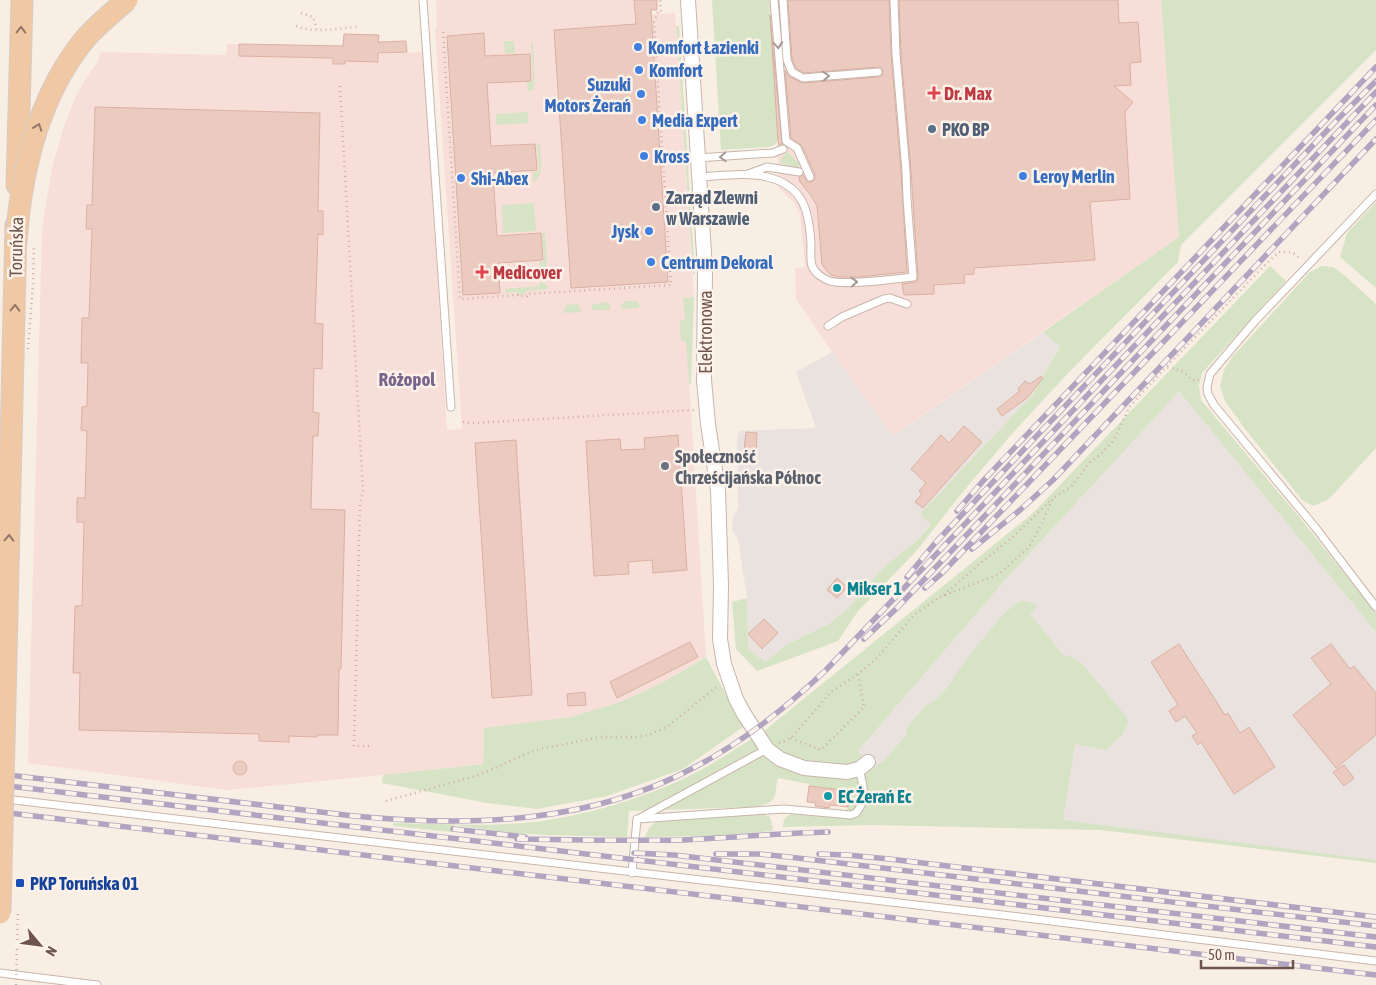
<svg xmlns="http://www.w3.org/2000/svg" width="1376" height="985" viewBox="0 0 1376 985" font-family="'Asap Condensed',sans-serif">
<rect width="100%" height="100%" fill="#f9eee4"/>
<!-- commercial -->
<path fill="#f8ded9" d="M436 0H634L635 15 675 13 694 297 684 298 706 657 660 684 620 702 571 717 484 728 483 764 383 775 227 790 28 763 42 229 52 168 64 126 76 96 86 78 97 63 101 52 226 55 227 44 343 46 344 34 379 35 378 54 423 52 447 430 462 429 435 28 437 27Z
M769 0H1161L1179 237 892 436 832 352 796 299 795 268 805 267 800 214 795 204 779 188 773 47Z"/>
<!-- industrial -->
<path fill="#e9e2de" d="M1043 332 1060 345 1033 394 920 514 931 523 920 538 884 567 846 610 829 624 788 644 765 662 748 649 747 598 738 539 732 530 733 517 738 509 737 442 739 431 816 428 796 372 832 352 893 436Z
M1179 390 1376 632V860L876 797 875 769 858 751 1006 579Z"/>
<!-- green -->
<path fill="#d6e4c5" d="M712 0H769L778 139 776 144 769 147 721 150Z
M1161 0H1376V50L1181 245 1178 262 1069 372 1010 436 957 499 919 548 879 590 858 611 838 641 757 671 736 649 732 602 747 598 748 649 765 662 788 644 829 624 846 610 884 567 920 538 931 524 920 514 1033 394 1060 346 1043 332 1179 237Z
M676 26H679L695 274H693Z
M504 41H514L515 53H505Z
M531 42H533L535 84 533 89 528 92 527 82 533 81Z
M528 112V123L496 125V114Z
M537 143 540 145C540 158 546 175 533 182V172L539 171Z
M787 152 799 163V169L780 163 782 157Z
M1376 202V288L1340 257 1347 233Z
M534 203 536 231 503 233 502 205Z
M542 233H545L547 263 543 271 539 272V262L544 261Z
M1270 266 1286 281 1202 373 1199 385 1201 400 1304 523 1376 613V632L1179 391 1006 579 858 751 864 758 851 767C828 764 797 766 778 750 772 745 768 738 764 731L1032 514Z
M1322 266 1333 267 1343 274 1376 304V448L1329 499 1314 506 1303 501 1245 429 1225 401 1220 386 1224 370 1233 356 1310 272Z
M540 282 546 284 548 289 526 291 525 295H520L519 292 506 293 505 289 539 286Z
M694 297 691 384H690L689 383 686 342 681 341 680 331V321L685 320 683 298Z
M625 301H637L640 307 639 308 622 309 621 308V305Z
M607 302 610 305V310H592V306L594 304Z
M577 304 580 306 581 312 564 313 563 312 566 305Z
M1021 601H1028L1038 606 1030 614 1063 655 1075 658 1082 664 1125 715 1128 722 1122 735 1106 750 1075 744 1063 820 1376 860V863L1101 830 873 825 783 827C783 821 785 816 792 814L850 819 851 813H848L847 811 849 791 809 786V784L778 778C773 800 779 801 755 807L629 811 627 837 547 835 511 833 454 825 452 832 393 826V823C440 824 488 827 535 822 583 816 641 799 685 778 709 767 731 751 754 738L816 775 851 779 866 773 884 761 907 734 906 729 926 705 933 702 945 690 952 682 955 675C968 659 1004 607 1021 601Z
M706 657 743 727 683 769 607 796 537 809 487 803 382 783 383 775 483 764 484 728 571 717 620 702 660 684Z
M762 814 770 817 773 827 772 831 710 836 645 837 649 828 657 821Z"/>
<!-- building -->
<path fill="#ebcabf" stroke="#dbb0a2" d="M634 0H657V10H651L668 282 571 288 554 30 636 24Z
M788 0H889L891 54 901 171 907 272 858 277H838L831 275 826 270 822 264 817 206 810 194 800 182 799 177 803 175 807 181 810 182 814 180 815 175 802 146 791 138 785 70 789 77 803 83 878 77 883 75V71L881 67H878L804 73 796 68 792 59Z
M899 0H1118L1119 23 1138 22 1141 62 1130 63 1131 85 1114 86 1133 102 1125 112 1130 199 1090 202 1095 260 974 268V274L964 275 965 283 934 285V294L904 295 902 284 916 282 918 277 911 171 901 54Z
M770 15 782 144 779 145 778 141Z
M484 33 485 56 530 54 531 81 487 83 491 146 535 144 537 170 493 173 497 236 541 233 543 260 498 263 500 293 463 295 447 36Z
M344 34 379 35 378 42 406 41 407 52 378 53V62L345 61V64H333V58L239 56V44L343 46Z
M95 107 320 113 318 211H323V235L318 234 315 323 323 324 322 369 314 368 313 412 319 413 318 436H313L311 509 345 510 341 669H339L338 735H317V737L289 736V742L259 741V734L79 730 80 673H73L75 606H82L84 522H77V498H85L87 431 81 430 82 407 87 406 88 363H81L82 318H89L92 229H86L87 205H92Z
M1041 376 1043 378 1027 398 1002 416 997 409 1020 391 1018 389 1025 381 1030 384Z
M964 426 982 442 923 508 915 502 922 494 919 491 926 483 911 469 941 435 949 443Z
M746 432 757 433 756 451 744 450Z
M678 435 687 570 653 573 652 560 628 562 629 574 594 576 586 441 620 439 621 450 645 449 644 438Z
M516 440 532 695 492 698 475 443Z
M837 578 847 587 837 598 827 590Z
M764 619 778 633 762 649 748 634Z
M690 642 698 657 617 698 610 682Z
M1179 644 1225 715 1228 713 1240 733 1249 727 1275 767 1234 794 1201 742 1198 745 1192 736 1197 733 1185 716 1176 722 1169 711 1178 705 1151 662Z
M1331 644 1350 669 1354 666 1376 693V735L1336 768 1293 715 1331 684 1311 658Z
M585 692 586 705 568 706 567 694Z
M233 768a7 7 0 1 1 14 0a7 7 0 1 1-14 0Z
M1344 765 1354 778 1344 786 1333 772Z
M809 786 849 791 848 807 830 805 829 808 815 806 816 803 807 802Z"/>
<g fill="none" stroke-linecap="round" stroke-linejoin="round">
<defs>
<path id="lane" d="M423 0 451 407
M774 0 786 141 797 148 810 177
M783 0 787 60 792 72 803 78 878 72
M697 158 773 153 783 149
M748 174 767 167 799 172
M699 177C720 176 747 172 767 177 804 186 809 211 811 244 811 250 810 260 812 266 815 273 823 279 830 281 846 286 893 279 913 277L907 199 906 171 896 54 894 0
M1376 194 1255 321 1210 374 1207 387 1208 394 1214 405 1315 527 1376 607
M828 326 842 317 884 299 890 298 907 304
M5 799 1011 916 1376 961
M640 818 767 749
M637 819 784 809 851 815 856 813C868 799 863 785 859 769
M632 873 637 819
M0 973 97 985"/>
<path id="street" d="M688 0 705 269 704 380 708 424 718 490 721 585 720 639 724 664 736 699 744 714 767 749 780 759 804 768 847 772 859 769 868 762"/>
<path id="primary" d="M17 185 22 0
M13 357 16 225"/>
</defs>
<!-- lane casing -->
<use href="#lane" stroke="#c8b5ac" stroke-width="9"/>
<!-- street casing -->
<use href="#street" stroke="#c8b5ac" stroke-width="16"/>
<!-- primary casing -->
<use href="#primary" stroke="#d4ccca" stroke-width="23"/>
<!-- path -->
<path stroke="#cfaea3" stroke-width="2.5" stroke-dasharray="1 4" stroke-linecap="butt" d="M301 13 313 17 317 29
M296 26C315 34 336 28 357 27
M443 32 460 299 518 295V296H527V294L671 285 654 22 658 12H661L660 0
M340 86 363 491 360 504 354 746H373
M1167 366 1267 263 1279 252H1292L1301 259
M463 422 473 423 694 410
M944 595 977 566 1014 536 1052 499
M791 738 821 750 864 707 858 674
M779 743 791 738 831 692 858 674 876 659 914 615 938 598 999 574 1029 547 1042 523 1053 498 1071 487 1089 463 1101 454 1114 440 1130 406 1166 367C1178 369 1183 370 1192 380H1199
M386 801 479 775 535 750 600 737H637L649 735 668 726 719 685"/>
<!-- lane -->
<use href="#lane" stroke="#fff" stroke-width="7"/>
<!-- street -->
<use href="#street" stroke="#fff" stroke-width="14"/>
<!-- primary -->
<use href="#primary" stroke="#f0c9a4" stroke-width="21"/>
<defs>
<path id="rail" d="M957 511 983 481 1376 67
M972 549 1019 511 1053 480 1376 139
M907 577 936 542 1337 120 1376 81
M925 588 941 574 1376 120
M864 639 897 608 1376 105
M0 774 354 816C470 827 590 824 695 767 743 742 787 707 826 670L1376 92
M0 785 1376 947
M0 812 1376 975
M453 829 525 837
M517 839C572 840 628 841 683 840 731 838 780 833 828 832
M634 853 674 855 1376 937
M716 854H759L789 857 1376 926
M819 854 847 855 889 859 1376 917"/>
</defs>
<!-- rail casing -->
<use href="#rail" stroke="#b0a4c0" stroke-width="5.5"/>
<!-- rail -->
<use href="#rail" stroke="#fcf2ea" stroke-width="4" stroke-dasharray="11" stroke-linecap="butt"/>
<defs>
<path id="primary-bridge" d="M16 243C21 171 38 96 85 39 97 25 113 12 127 0
M0 913 13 357"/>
</defs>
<!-- primary-bridge casing -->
<use href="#primary-bridge" stroke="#d4ccca" stroke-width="23" stroke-linecap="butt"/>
<!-- path-bridge -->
<path stroke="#cfaea3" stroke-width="2.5" stroke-dasharray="1 4" stroke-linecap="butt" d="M28 349 33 284 34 245
M16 985 18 912"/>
<!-- primary-bridge -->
<use href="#primary-bridge" stroke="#f0c9a4" stroke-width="21"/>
</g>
<!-- one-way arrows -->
<defs><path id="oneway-chevron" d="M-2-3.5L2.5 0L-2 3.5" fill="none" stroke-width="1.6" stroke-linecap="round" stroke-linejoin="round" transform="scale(1.25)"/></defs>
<g stroke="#957767">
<use href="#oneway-chevron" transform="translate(21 30) rotate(-89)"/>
<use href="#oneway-chevron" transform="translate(38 127) rotate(-71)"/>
<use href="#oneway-chevron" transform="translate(15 308) rotate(-89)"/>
<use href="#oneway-chevron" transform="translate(9 538) rotate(-89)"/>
</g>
<g stroke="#a89894">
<use href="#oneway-chevron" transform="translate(778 45) rotate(85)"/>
<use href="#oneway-chevron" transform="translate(826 76) rotate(-4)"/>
<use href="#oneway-chevron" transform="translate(723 157) rotate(177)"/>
<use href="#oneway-chevron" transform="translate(854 282) rotate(-2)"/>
</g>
<!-- markers -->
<g fill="#3f7fe0" stroke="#fcf2ea" stroke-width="2">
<circle cx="638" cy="47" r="5"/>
<circle cx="639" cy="70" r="5"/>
<circle cx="641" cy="94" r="5"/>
<circle cx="642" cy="120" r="5"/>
<circle cx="644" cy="156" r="5"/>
<circle cx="1023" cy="176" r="5"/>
<circle cx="461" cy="178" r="5"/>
<circle cx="649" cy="231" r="5"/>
<circle cx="651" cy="262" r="5"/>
</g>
<g fill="#e0444e" stroke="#fcf2ea" stroke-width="2">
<path d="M931.5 85.5h5v5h5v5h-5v5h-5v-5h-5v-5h5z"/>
<path d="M479.5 264.5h5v5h5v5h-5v5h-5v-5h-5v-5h5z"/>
</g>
<g fill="#5c6f8a" stroke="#fcf2ea" stroke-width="2">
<circle cx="932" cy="129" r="5"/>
<circle cx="656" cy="207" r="5"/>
</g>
<circle fill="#6b7280" stroke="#fcf2ea" stroke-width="2" cx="665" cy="466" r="5"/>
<g fill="#0f9aa8" stroke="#fcf2ea" stroke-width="2">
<circle cx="837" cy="588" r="5"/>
<circle cx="828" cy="796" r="5"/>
</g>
<rect fill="#1a4fb4" stroke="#fcf2ea" stroke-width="2" x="15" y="878" width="10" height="10" rx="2.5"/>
<g text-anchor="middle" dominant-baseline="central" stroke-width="5" stroke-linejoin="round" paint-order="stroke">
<!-- shop labels -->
<g font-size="18" font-weight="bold" fill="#366cbe" stroke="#fcf2ea" text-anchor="start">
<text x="648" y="47">Komfort Łazienki</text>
<text x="649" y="70">Komfort</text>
<text x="631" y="84" text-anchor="end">Suzuki<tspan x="631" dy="21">Motors Żerań</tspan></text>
<text x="652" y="120">Media Expert</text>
<text x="654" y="156">Kross</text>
<text x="1033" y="176">Leroy Merlin</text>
<text x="471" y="178">Shi-Abex</text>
<text x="639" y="231" text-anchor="end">Jysk</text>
<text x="661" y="262">Centrum Dekoral</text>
</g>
<!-- health labels -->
<g font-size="18" font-weight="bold" fill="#be3a42" stroke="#fcf2ea" text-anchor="start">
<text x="944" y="93">Dr. Max</text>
<text x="493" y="272">Medicover</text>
</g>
<!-- service labels -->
<g font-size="18" font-weight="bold" fill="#4e5e75" stroke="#fcf2ea" text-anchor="start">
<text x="942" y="129">PKO BP</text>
<text x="666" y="197">Zarząd Zlewni<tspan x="666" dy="21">w Warszawie</tspan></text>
</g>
<!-- street labels -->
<g font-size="18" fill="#6e544d" stroke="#fcf2ea">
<text transform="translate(16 247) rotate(-89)">Toruńska</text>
<text transform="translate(705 332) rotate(-90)">Elektronowa</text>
</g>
<!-- worship labels -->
<g font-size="18" font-weight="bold" fill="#5b616d" stroke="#fcf2ea" text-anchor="start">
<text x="675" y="456">Społeczność<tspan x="675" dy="21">Chrześcijańska Północ</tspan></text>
</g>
<!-- culture labels -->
<g font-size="18" font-weight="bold" fill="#0d838f" stroke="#fcf2ea" text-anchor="start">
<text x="847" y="588">Mikser 1</text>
<text x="838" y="796">EC Żerań Ec</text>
</g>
<!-- transit labels -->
<g font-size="18" font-weight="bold" fill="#164399" stroke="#fcf2ea" text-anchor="start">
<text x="30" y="883">PKP Toruńska 01</text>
</g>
<!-- neighbourhood labels -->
<g font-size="19" font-weight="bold" fill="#79658b" stroke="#fcf2ea">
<text x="407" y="379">Różopol</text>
</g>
</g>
<!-- north arrow -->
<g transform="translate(40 945) rotate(119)" stroke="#fcf2ea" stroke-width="4" paint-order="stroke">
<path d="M0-4L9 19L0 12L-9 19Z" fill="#6e544d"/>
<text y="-8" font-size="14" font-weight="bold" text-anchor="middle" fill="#6e544d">N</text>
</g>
<!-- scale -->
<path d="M1201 960v8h92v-8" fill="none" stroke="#6e544d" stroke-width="2.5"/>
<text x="1208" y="960" font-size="15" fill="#6e544d" stroke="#fcf2ea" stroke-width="4" paint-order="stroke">50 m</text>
</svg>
